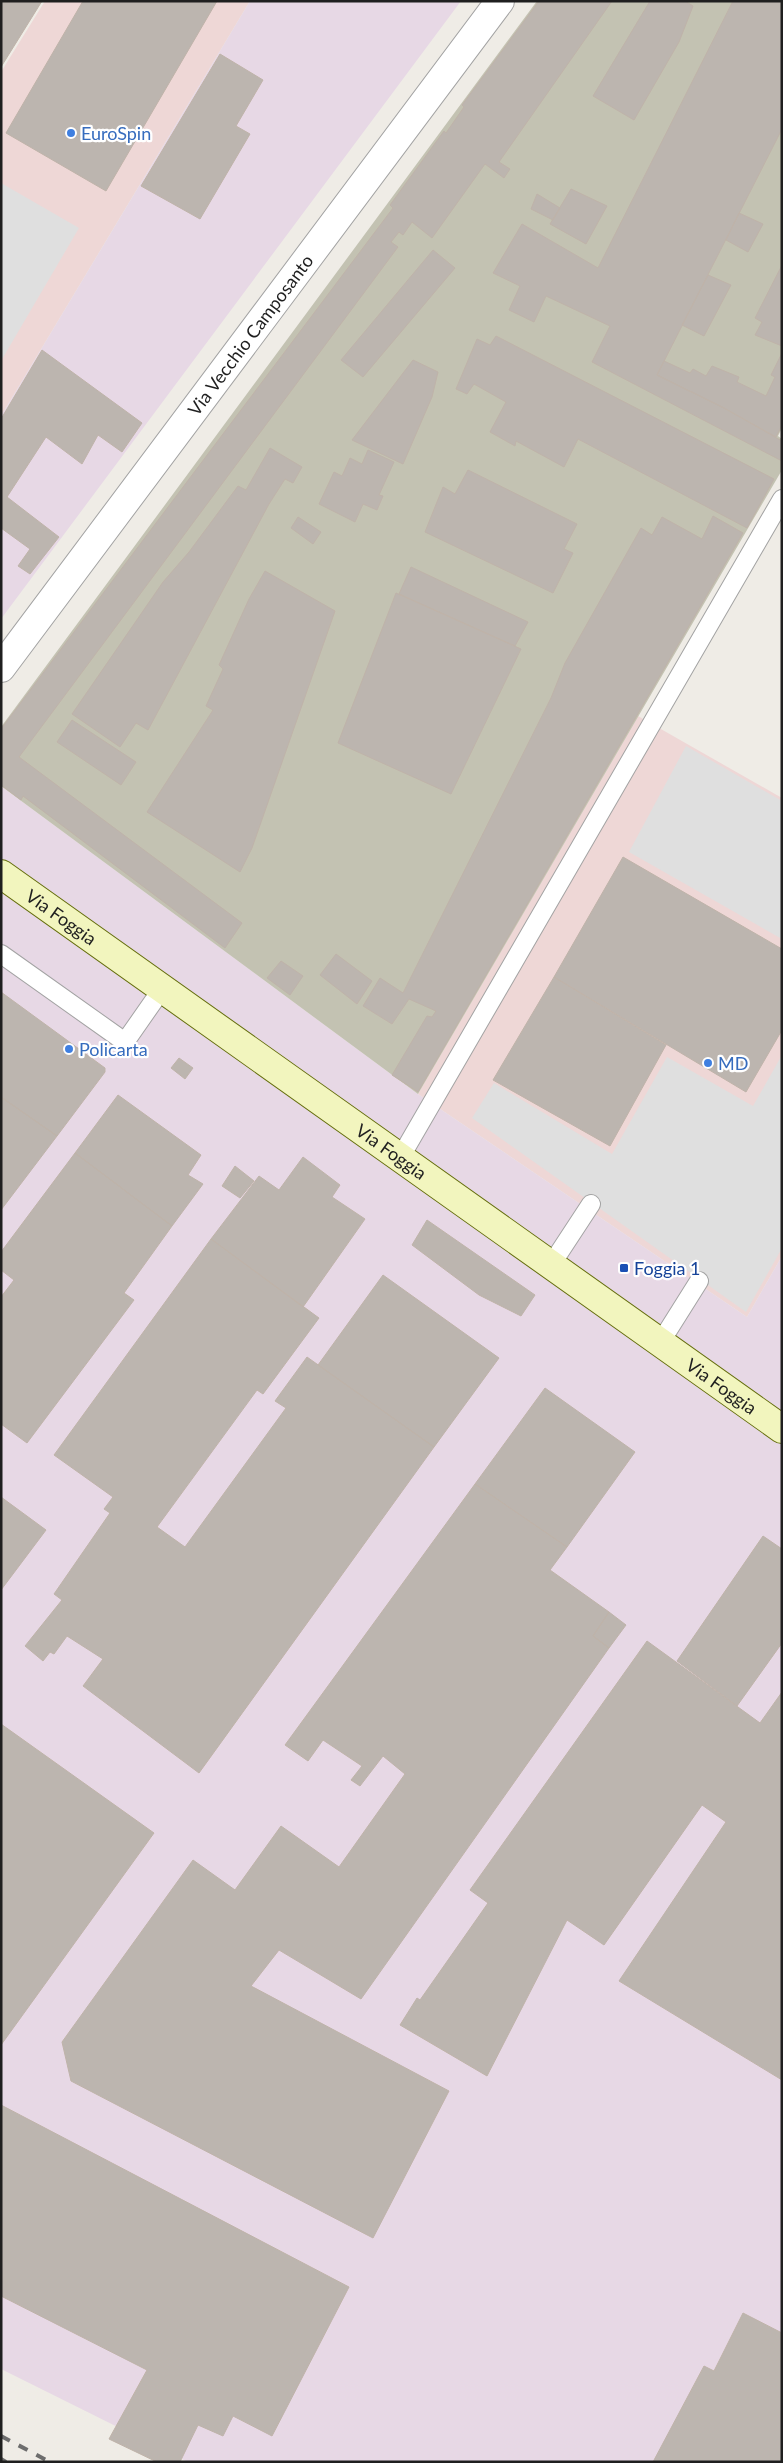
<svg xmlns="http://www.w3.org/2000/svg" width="783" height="2463" viewBox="0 0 783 2463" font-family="Lato,sans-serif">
<rect width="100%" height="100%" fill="#efece6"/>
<!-- commercial -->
<path fill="#eed7d6" d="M45 1H250L1 416V72Z
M638 716 782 798V1256L747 1317 418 1094Z"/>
<!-- industrial -->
<path fill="#e7d8e5" d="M250 1H461L1 619V416Z
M1 786 418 1094 747 1317 782 1256V2462H188L1 2369Z"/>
<!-- construction -->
<path fill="#c3c2b2" d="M537 1H782V428L778 436 782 439V470L418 1094 1 786V727Z"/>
<!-- parking -->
<path fill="#dfdfdf" d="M1 183 79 228 1 361Z
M686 746 782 801V939L629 852Z
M782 1055V1248L746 1312 472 1118 494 1083 612 1154 667 1057 753 1106Z"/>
<!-- building -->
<path fill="#bcb5af" stroke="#bfb3a9" d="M1 1H42L1 67Z
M83 1H217L106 191 6 133Z
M539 1H612L499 162 510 169 504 178 485 164 432 238 412 222 403 235 399 232 391 242 398 247 19 757 242 923 225 948 23 796 21 800 1 785V729L393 208 390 205 444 131 446 133 464 107 462 105Z
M650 1H685L693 6 679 42 634 120 593 96Z
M733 1H782V129L657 375 724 408 782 441V461L592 362 610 326 546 296 534 322 509 310 520 286 493 273 522 224 598 268Z
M220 54 263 80 236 126 250 134 200 219 141 186Z
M571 189 607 206 586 244 550 224Z
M537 194 560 208 553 220 531 209Z
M739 213 763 224 748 252 726 240Z
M433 250 455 268 363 377 341 360Z
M782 265V346L755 335 762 322 755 318Z
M708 275 731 285 704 336 682 325Z
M496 336 774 479 747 528 578 439 564 467 516 441 515 446 490 432 506 402 474 384 467 394 456 389 477 339 490 345Z
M42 350 142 423 122 452 98 435 82 464 46 437 7 497 59 537 30 574 18 566 30 549 1 528V419Z
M782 353V425L776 437 724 408 657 375 664 361 690 373 693 369 706 376 712 366 739 377 737 382 766 396 775 377 771 375Z
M413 360 438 372 432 397 403 464 352 440Z
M270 448 302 467 293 483 285 479 269 504 148 730 136 723 120 747 72 714 163 582 189 552 238 486 246 490Z
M368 450 394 462 379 495 383 496 377 510 363 504 355 522 319 504 334 472 342 476 350 458 362 464Z
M468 470 577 524 564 549 573 553 553 593 425 532 443 487 455 494Z
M713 516 743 533 418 1092 392 1075 427 1016 432 1017 436 1011 409 999 392 1024 363 1006 380 978 403 993 551 698 565 663 641 528 652 535 662 517 702 539Z
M298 517 321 532 313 544 291 528Z
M411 567 528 622 515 646 399 594Z
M265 571 335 611 252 848 240 872 147 812 213 710 206 706 223 669 219 665 249 599Z
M396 593 521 649 451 794 338 743Z
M72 720 136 762 121 785 57 742Z
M623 857 782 949V1030L746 1092 554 977Z
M336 954 372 981 357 1004 320 975Z
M281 961 303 976 290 995 267 978Z
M554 977 666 1045 610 1146 493 1080Z
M1 992 105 1068V1072L57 1136 1 1097Z
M179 1058 193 1068 185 1079 171 1068Z
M118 1095 201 1155 188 1175 203 1184 172 1226 75 1153Z
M1 1097 57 1136 1 1210Z
M75 1153 172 1226 124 1293 134 1300 27 1443 1 1424V1297L14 1280 1 1270V1252Z
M303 1157 340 1185 332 1197 365 1219 303 1307 211 1239 259 1176 279 1190Z
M235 1166 254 1181 240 1198 222 1186Z
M427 1220 535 1295 521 1316 479 1295 412 1245Z
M211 1239 319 1318 263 1394 257 1390 157 1527 185 1547 286 1408 275 1401 307 1357 434 1447 199 1773 83 1686 103 1659 67 1636 54 1654 50 1652 43 1661 25 1646 62 1600 54 1594 110 1513 104 1509 113 1497 54 1455Z
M383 1275 499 1358 434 1447 318 1365Z
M545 1388 635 1452 567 1547 475 1484Z
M475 1484 567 1547 550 1570 609 1612 593 1636 609 1648 361 1999 279 1950 251 1986 449 2091 373 2238 71 2081 62 2042 193 1860 235 1890 281 1826 339 1867 405 1774 383 1756 360 1786 351 1780 362 1766 323 1740 308 1761 285 1745Z
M1 1497 46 1530 1 1590Z
M763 1536 782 1549V1643L737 1706 677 1661Z
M609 1612 626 1625 609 1648 593 1636Z
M647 1641 760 1723 782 1692V2080L619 1981 726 1822 702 1805 604 1945 567 1920 487 2076 400 2025 417 1998 420 2000 488 1903 470 1890Z
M1 1724 154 1833 1 2045Z
M1 2105 349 2287 272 2436 233 2416 223 2436 198 2425 180 2462H157L109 2439 147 2370 1 2296Z
M743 2313 782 2333V2462H653L704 2366 714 2371Z"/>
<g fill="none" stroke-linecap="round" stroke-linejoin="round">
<defs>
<path id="service" d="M1 954 125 1042 162 989
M400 1158 782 499
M551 1265 591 1204
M660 1343 699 1281"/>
<g id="minor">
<path id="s1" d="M1 668 500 1"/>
</g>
<g id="secondary">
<path id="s2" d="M1 874 782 1429"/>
</g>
</defs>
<!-- service casing -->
<use href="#service" stroke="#a3a3a3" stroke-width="20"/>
<!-- minor casing -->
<use href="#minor" stroke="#a3a3a3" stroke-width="30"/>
<!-- secondary casing -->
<use href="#secondary" stroke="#656e0d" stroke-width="30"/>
<!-- service -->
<use href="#service" stroke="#fff" stroke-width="18"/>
<!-- minor -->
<use href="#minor" stroke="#fff" stroke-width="28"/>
<!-- secondary -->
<use href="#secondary" stroke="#f2f5be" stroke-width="28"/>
<!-- rail -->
<path stroke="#6d6d6d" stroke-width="4" stroke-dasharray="10 10" stroke-linecap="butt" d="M1 2436 50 2462
M1 2459 6 2462"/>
</g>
<!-- markers -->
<g fill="#3f7fe0" stroke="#fff" stroke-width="2">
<circle cx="71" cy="133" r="5"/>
<circle cx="69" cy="1049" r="5"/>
<circle cx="708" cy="1063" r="5"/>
</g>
<rect fill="#1a4fb4" stroke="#fff" stroke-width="2" x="619" y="1263" width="10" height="10" rx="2.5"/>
<g text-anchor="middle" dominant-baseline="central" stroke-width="4.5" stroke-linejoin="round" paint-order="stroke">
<!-- shop labels -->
<g font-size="18" fill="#366cbe" stroke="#fff" text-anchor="start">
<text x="81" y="133">EuroSpin</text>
<text x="79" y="1049">Policarta</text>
<text x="718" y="1063">MD</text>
</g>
<!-- street labels -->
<g font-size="18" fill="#1f1f1f" stroke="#fff">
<text stroke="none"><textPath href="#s1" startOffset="416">Via Vecchio Camposanto</textPath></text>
<text stroke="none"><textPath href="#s2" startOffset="74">Via Foggia</textPath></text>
<text stroke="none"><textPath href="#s2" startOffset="479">Via Foggia</textPath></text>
<text stroke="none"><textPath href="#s2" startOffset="884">Via Foggia</textPath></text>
</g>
<!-- transit labels -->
<g font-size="18" fill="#164399" stroke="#fff" text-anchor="start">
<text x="634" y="1268">Foggia 1</text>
</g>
</g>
<!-- border -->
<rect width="783" height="2463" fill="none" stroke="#1f1f1f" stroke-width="5"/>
</svg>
